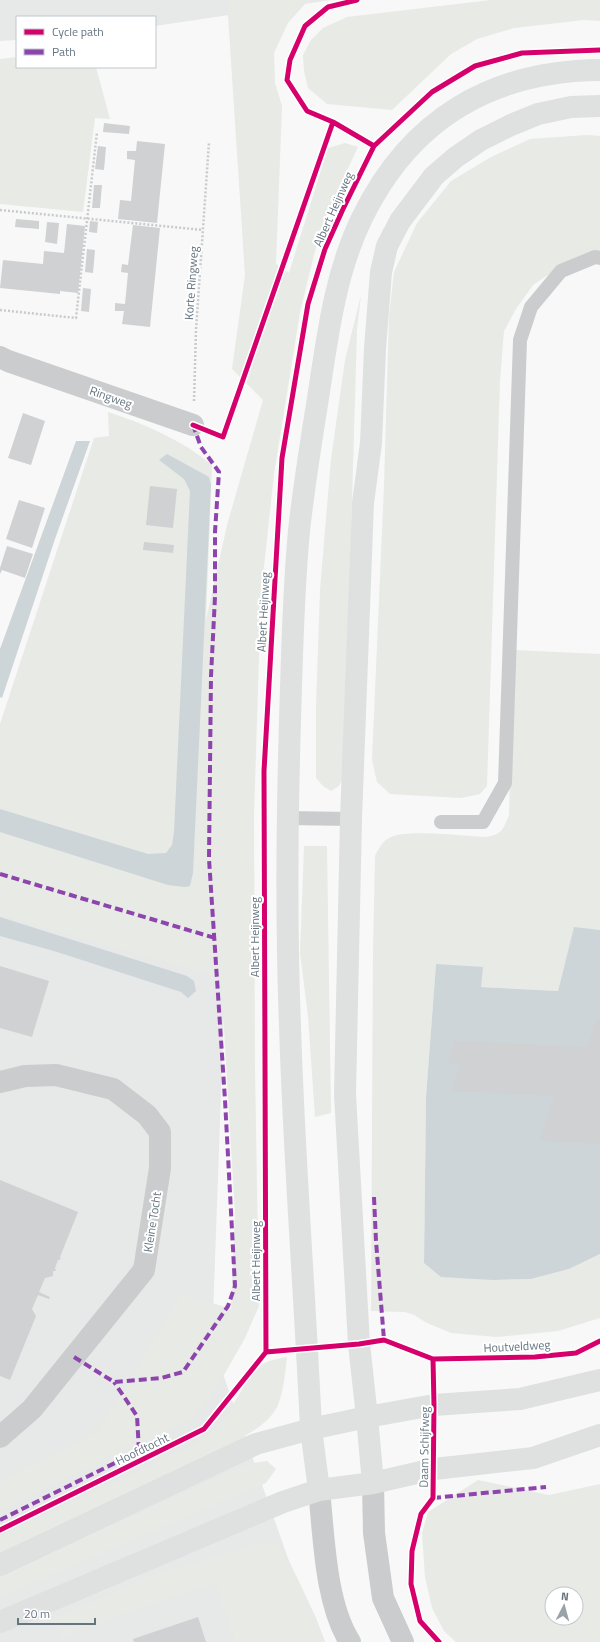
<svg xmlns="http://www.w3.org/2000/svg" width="600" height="1642" viewBox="0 0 600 1642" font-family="'Titillium Web',sans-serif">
<rect width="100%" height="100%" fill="#f8f8f8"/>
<!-- built -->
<path fill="#e7e8e8" d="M0 0H331L155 26V17H17V40L0 41Z
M0 897 226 956 212 1343 289 1561 316 1618 325 1642H0Z"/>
<!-- green -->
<path fill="#e7eae5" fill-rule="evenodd" d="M227 0H314L305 4 288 23 274 53 275 83 282 106 276 264 289 273 328 148 345 143 358 147 328 211 317 243 300 312 274 474 261 594 254 815 255 1070 259 1306 245 1338 215 1391 193 1418 0 1510V1483L24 1468 53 1455 97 1431 116 1404 181 1293 231 1309 235 1213 221 978 0 915V724L94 438 109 436 108 412C145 424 182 440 212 465L206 620 227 525 263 400 232 369 245 275Z
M491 0H600V21L584 20 514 28 477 39 451 54 392 110 327 104 308 88 304 71 303 55 311 40 323 28 347 17Z
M17 57V67H96L110 119 95 118 83 212 0 204V59Z
M587 135 600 136V255L567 262 533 285 516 309 504 331 500 381 487 786 480 794 461 798 390 794 377 782 372 760 384 485 389 316 394 272 417 223 451 181 491 157 530 139Z
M361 295 357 330 344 776 339 786 331 791 323 786 316 778V707L320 590 331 459 345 360Z
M513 650 600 654V930L574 928 558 991 481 987 436 964 426 1097 424 1263 493 1280 531 1279 569 1269 600 1254V1318L558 1331 497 1337 451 1333 427 1323 414 1315 405 1312 371 1311 373 952 375 856C379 848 382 841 391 837 408 829 464 836 486 837 502 834 503 830 509 815Z
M304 846H327L331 1113 315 1117 308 1016 300 953Z
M287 1357C285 1373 284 1390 278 1405 269 1425 243 1437 225 1447L0 1553V1536L193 1445 215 1429 224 1420 251 1374C263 1361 271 1360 287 1357Z
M267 1461 276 1469 266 1483 0 1597V1576L247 1464Z
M478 1480 549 1495 600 1484V1642H456L444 1631 432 1608 425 1577 422 1533 428 1512ZM552 1594H576V1618H552Z
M268 1542 277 1543C297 1574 312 1608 325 1642H235L216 1584 193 1590 61 1637 51 1619 160 1572 232 1552 250 1545Z"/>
<!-- water -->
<path fill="#cdd5d8" d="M76 441H90L55 539 2 698 0 697V649Z
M167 454 209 477 211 485 193 873 190 886 185 887 168 885 0 832V809L148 854 166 853 172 845 174 832 190 491 184 479 159 460Z
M0 917 187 976 194 981 196 991 188 998 181 992 54 951 0 936Z
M574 927 600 930V1254L569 1269 531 1279 493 1280 441 1277 424 1263 426 1097 436 964 483 967 481 987 558 991Z"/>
<!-- building -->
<path fill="#cfd1d2" d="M104 123 130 126 129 134 103 132Z
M137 141 165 144 157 223 118 219 120 200 131 201 135 160 127 159V151H136Z
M98 146 106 147 104 170 95 169Z
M94 185H102L100 208H92Z
M16 219 39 221V229L15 227Z
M90 221 98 222 97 233 89 232Z
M47 222 59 223 57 244 45 242Z
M67 224 85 226 78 293 60 291V294L0 288 3 260 43 264 44 251 64 253Z
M133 225 160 228 150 327 122 324 124 311H115V303L125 304 128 273 121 272 122 264 128 265Z
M87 249 95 250 93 273 85 272Z
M83 288 91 289 89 312 81 311Z
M23 413 45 421 31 465 8 458Z
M150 486 177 489 173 528 146 525Z
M19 500 45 508 32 548 6 539Z
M144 542 174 545 173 553 143 550Z
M7 546 33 554 25 578 2 570 0 574V568Z
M0 966 49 981 32 1037 0 1028Z
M597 1018H600V1144L540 1141 554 1096 451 1091 460 1064 448 1063 454 1041 587 1047Z
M0 1180 78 1212 60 1257 61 1259 58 1260 55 1268 56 1271H53V1276L45 1278 39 1292 50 1297 49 1299 38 1295 32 1309 36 1316 10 1380 0 1376Z
M198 1617 206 1642H134L133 1639Z"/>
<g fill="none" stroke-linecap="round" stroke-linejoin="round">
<!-- path -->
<path stroke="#c8cacb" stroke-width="2.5" stroke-dasharray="2 2" stroke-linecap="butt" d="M0 210 203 230
M0 310 76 318 97 132
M194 401 196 330 209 142"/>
<!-- lane -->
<path stroke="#cbcccd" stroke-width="14" d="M287 818 351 819
M441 822H483L505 783 520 340 531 307 561 271 595 257 600 258"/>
<!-- street -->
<path stroke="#cbcccd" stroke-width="22" d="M0 357 8 361 193 425
M0 1082 25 1076 56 1075 113 1089 147 1115 160 1132V1168L144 1270 32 1409 0 1437
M373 1483 374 1533 383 1598 403 1642
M319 1490C324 1536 325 1603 350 1642"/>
<!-- secondary -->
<path stroke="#dfe0e0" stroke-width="22" d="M373 1483 367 1417 359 1344 345 1094 351 819 363 503 371 443 375 348 381 272 387 246 400 221 434 176 456 157 481 140 511 125 538 114 571 107 600 106
M319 1490 311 1429C305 1295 294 1160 290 1026 286 924 287 822 290 721 292 657 293 594 299 531 303 493 309 455 315 417 326 351 332 279 362 218 410 119 491 71 600 70
M0 1565 256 1444 311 1429 367 1417 434 1405 520 1399 600 1380
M0 1622 283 1502 319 1490 373 1483 434 1469 533 1458 600 1435"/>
<!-- quiet -->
<path stroke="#8e44ad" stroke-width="4" stroke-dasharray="8 4" stroke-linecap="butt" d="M0 874 215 938
M374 1197 376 1241 384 1340
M74 1357 114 1382 161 1378 183 1372 228 1306 235 1286 225 1100 209 859 211 676 215 597V532L219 472 201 447 193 425
M433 1498 546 1487
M0 1520 139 1451 137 1416 114 1382"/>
<defs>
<path id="cycleway" d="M357 0 328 7 305 26 290 60 287 80 307 111 333 122 374 146
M193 425 223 437 333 122
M266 1352 264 771 282 458 308 304 325 249 343 209 374 146 432 92 475 66 522 53 600 50
M266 1352 359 1344 384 1340 433 1359 535 1357 576 1353 600 1341
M433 1359 434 1405 433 1498 421 1514 412 1551 411 1584 420 1621 439 1642
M0 1530 204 1429 266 1352"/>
</defs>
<!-- cycleway casing -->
<use href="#cycleway" stroke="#fff" stroke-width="8"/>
<!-- cycleway -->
<use href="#cycleway" stroke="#d6006c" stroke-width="5"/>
</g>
<g text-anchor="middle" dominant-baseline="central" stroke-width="4" stroke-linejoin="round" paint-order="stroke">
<!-- street labels -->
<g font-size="12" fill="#657580" stroke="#fff">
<text transform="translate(333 209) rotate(-66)">Albert Heijnweg</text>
<text transform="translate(191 283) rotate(-86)">Korte Ringweg</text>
<text transform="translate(111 397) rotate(19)">Ringweg</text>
<text transform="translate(263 612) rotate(-87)">Albert Heijnweg</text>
<text transform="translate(254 937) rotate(-90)">Albert Heijnweg</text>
<text transform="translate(152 1222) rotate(-81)">Kleine Tocht</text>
<text transform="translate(255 1261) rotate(-90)">Albert Heijnweg</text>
<text transform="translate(517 1346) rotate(-3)">Houtveldweg</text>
<text transform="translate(424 1447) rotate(-89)">Daam Schijfweg</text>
<text transform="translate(142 1449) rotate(-26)">Hoofdtocht</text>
</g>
</g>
<!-- legend -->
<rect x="16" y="16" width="140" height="52" fill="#ffffff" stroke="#c1c8cc"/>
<rect x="24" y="29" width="20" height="6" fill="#d6006c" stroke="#c1c8cc"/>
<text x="52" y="36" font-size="12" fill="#657580">Cycle path</text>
<rect x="24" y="49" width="20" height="6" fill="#8e44ad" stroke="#c1c8cc"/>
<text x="52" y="56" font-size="12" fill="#657580">Path</text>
<!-- north arrow -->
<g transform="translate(564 1606) rotate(6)"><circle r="19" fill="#ffffff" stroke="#c1c8cc"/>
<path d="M0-3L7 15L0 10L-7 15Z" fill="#98a3aa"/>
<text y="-6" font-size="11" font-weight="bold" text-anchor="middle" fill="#657580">N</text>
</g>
<!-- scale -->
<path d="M18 1618v6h77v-6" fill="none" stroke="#657580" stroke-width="2"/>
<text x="24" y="1618" font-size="12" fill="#657580" stroke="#ffffff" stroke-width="3" paint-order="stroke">20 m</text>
</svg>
